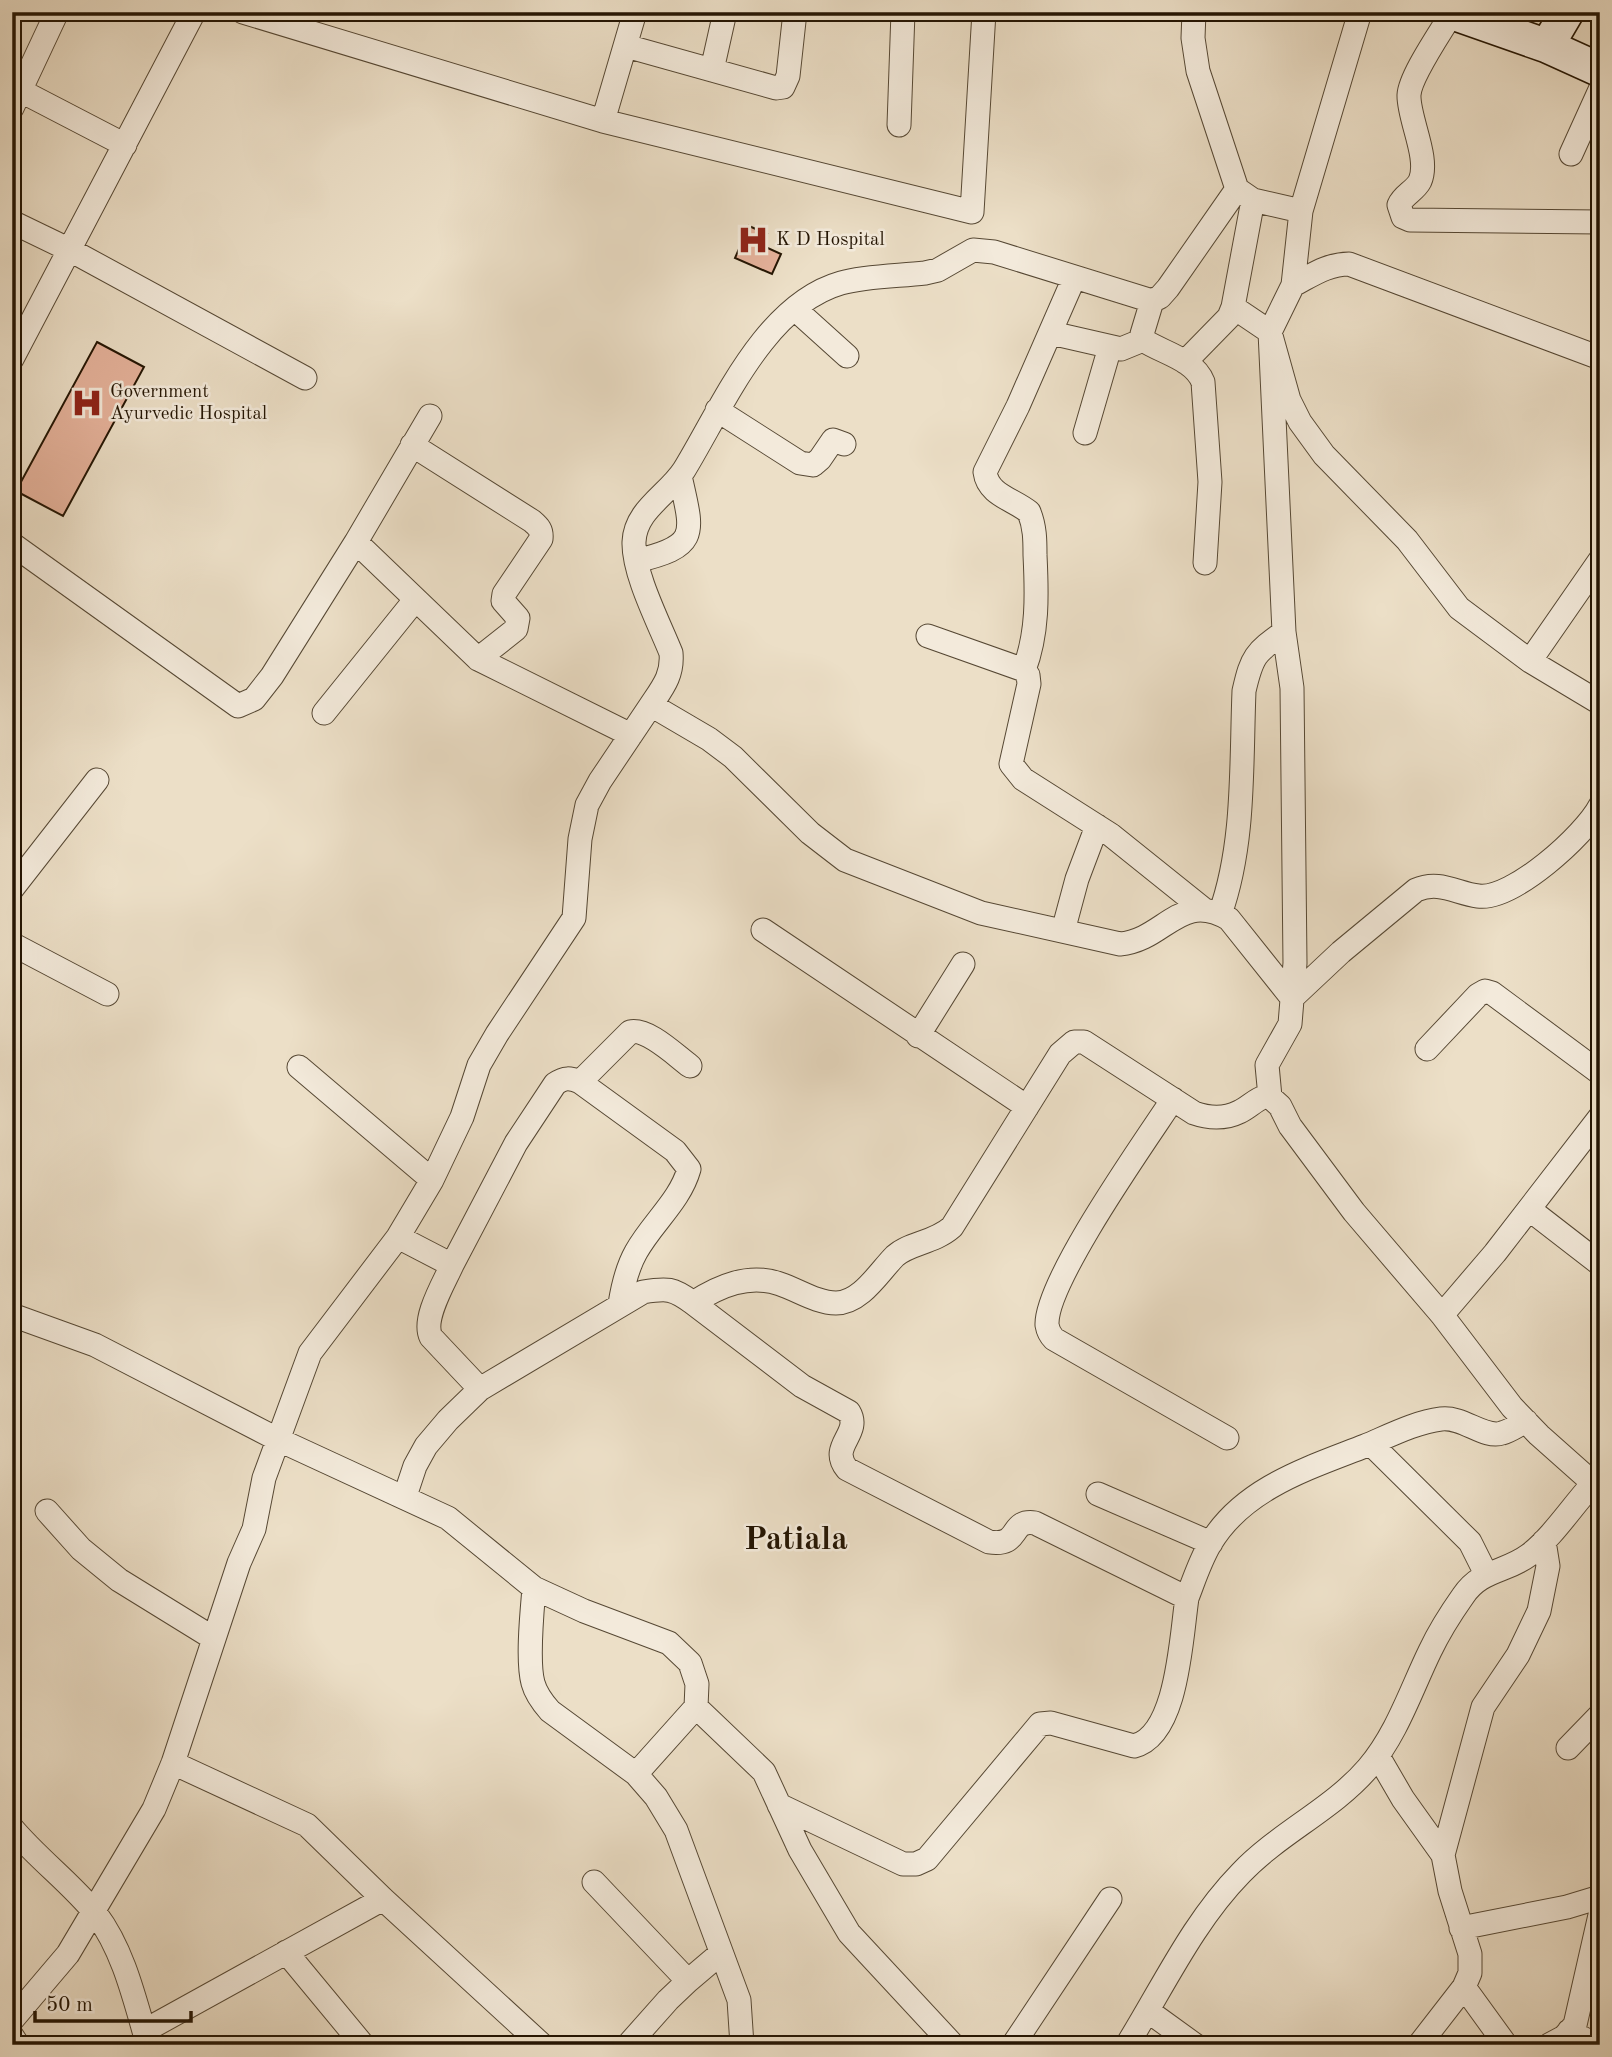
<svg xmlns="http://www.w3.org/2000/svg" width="1612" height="2057" viewBox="0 0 1612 2057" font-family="'Old Standard TT',serif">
<rect width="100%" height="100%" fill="#ecdfc7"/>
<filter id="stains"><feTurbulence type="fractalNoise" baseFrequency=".00286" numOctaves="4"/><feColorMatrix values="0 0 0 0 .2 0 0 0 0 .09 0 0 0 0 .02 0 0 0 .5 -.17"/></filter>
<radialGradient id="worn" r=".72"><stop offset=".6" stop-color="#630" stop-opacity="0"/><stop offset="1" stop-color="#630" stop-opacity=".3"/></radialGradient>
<!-- building -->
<path fill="#e5b29b" stroke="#241503" stroke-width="2" d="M749 226 767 234 761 245 781 254 772 274 735 258Z
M97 342 144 367 63 516 16 491Z"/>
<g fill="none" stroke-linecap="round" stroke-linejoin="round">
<defs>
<path id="street" d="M243 12 603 121 972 212 984 12
M1194 12 1193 38 1198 71 1237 189
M1452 13C1441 32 1410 76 1409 95 1408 118 1430 158 1420 181 1415 191 1403 195 1399 205L1403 217 1410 220 1600 222
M626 46 776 88 783 87 788 76 795 12
M712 70 725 12
M12 84 21 91 125 145
M12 108 57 12
M603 121 635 12
M899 125 903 12
M1571 154 1600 90
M12 222 70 250 305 378
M1293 285C1311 276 1327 264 1349 264L1600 358
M1152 301 1142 334 1143 340C1163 353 1194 359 1203 382L1210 482 1205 563
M1233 307 1270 332 1289 400 1300 422 1324 455 1407 540 1459 608 1530 661 1600 703
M796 310 847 356
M1051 333 1121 349 1143 340
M12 359 194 12
M1185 362 1229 317 1233 307 1253 200
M717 410 800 463 813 465 820 459 833 440 844 444
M1085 433 1110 347
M412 445 532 521C539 527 542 530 541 539L504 594 503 601 518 618 516 629 478 659
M356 542 430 416
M12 544 238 706 254 699 272 676 356 542 478 659 631 735
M636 561C700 546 693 534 680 476
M928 636 1024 670 1028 675 1029 684 1011 764 1023 779 1111 835 1202 908
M1530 661 1600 560
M1024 670C1038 633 1037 595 1035 555 1035 540 1035 527 1029 512 1013 499 988 495 985 472L1018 406 1074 278
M651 705C663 687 673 675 671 653 659 623 633 573 634 542 635 510 668 495 684 470 722 408 764 305 841 283 866 276 899 276 925 273L938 270 973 250 994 252 1152 301 1160 297 1168 288 1237 189 1253 200 1301 211
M324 713 415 600
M12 889 97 780
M1220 914C1245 844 1241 765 1244 691 1252 656 1255 653 1284 632
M763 930 1027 1107
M1063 931 1077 879 1097 826
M12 944 107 994
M918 1036 963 964
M1427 1049 1478 995 1485 991 1492 993 1600 1073
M299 1067 432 1180
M580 1082 675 1151 689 1169C680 1201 652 1223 636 1252 627 1268 623 1285 620 1304
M1270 1097 1267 1065 1290 1024 1295 963 1292 688 1284 632 1270 332 1293 285 1301 211 1360 12
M1173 1099C1146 1140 1045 1282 1047 1325 1048 1331 1050 1335 1054 1339L1227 1438
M1529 1209 1600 1264
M398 1237 452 1265 516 1143 555 1084C565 1077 570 1078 580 1082L630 1032C648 1028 675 1055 690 1066
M452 1265C444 1283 422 1319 431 1337L480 1389
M693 1303 802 1386 849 1412C862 1434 828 1446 847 1469L989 1542C1022 1547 1008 1519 1035 1523L1187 1598C1194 1580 1200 1561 1210 1544 1243 1488 1309 1468 1365 1446 1389 1436 1416 1422 1441 1419 1463 1416 1484 1439 1502 1433 1510 1431 1518 1425 1526 1421
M12 1315 95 1345 277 1439 448 1518 534 1588C532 1612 527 1661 533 1683 536 1694 542 1702 550 1711L636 1774 656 1797 676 1830 739 2000 742 2045
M1442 1315 1495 1253 1600 1117
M1371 1444 1470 1542 1486 1574
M1098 1494 1211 1543
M405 1496 415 1466 426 1446 448 1420 480 1389 643 1292C667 1288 673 1288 693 1303 719 1286 749 1273 780 1284 798 1290 817 1303 836 1303 861 1303 879 1272 895 1256 909 1243 934 1243 952 1227L1060 1054 1074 1042H1084L1194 1113C1208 1118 1225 1119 1239 1112 1248 1108 1255 1100 1264 1097H1270L1280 1106 1290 1126 1354 1212 1442 1315 1512 1407 1539 1435 1593 1483 1600 1485
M47 1511 81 1549 119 1580 213 1638
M534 1588 584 1611 669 1643 690 1663 697 1684 696 1707
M1568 1748 1600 1715
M1378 1756 1403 1799 1443 1855
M173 1763 307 1825 383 1899 542 2045
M636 1774 696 1707 764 1772 800 1850 849 1933 953 2045
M779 1805 903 1864H916L927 1859 1040 1724 1051 1723 1134 1746C1178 1735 1181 1637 1187 1598
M12 1828C38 1859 71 1883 96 1914 124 1951 135 2001 148 2045
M594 1882 688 1981 721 1953
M1461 1928 1567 1907 1600 1897
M286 1952 363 2045
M1464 1987 1506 2045
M1148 2011 1195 2045
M12 2020 68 1954 154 1809 173 1763 239 1563 254 1529 264 1478 310 1353 398 1237 432 1180 462 1117 479 1065 497 1034 574 918 580 839 587 805 600 781 651 705 709 739 733 757 810 833 845 860 981 913 1120 944C1165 940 1180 890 1229 919L1292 998 1341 952 1416 890C1439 880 1456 893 1478 896 1512 901 1585 835 1600 806
M144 2031 383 1899
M1569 2031 1596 2045
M12 2036 18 2045
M628 2045 668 2000 688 1981
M1013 2045 1110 1899
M1127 2045C1163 1987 1193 1922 1241 1873 1279 1833 1333 1809 1368 1768 1397 1734 1411 1690 1430 1651 1439 1632 1451 1613 1463 1596 1481 1569 1505 1573 1529 1555 1555 1535 1576 1500 1600 1476
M1419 2045 1464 1987 1470 1973V1954L1450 1891 1443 1855 1483 1707 1518 1655 1539 1611 1548 1566 1544 1541
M1549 2045 1564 2037 1575 2025 1600 1915"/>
<path id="secondary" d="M1450 12 1547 46 1600 70
M1547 46 1567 12"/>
</defs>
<!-- street casing -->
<use href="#street" stroke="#564834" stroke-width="25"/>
<!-- secondary casing -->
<use href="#secondary" stroke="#241503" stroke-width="36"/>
<!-- street -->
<use href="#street" stroke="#f3eadb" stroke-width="23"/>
<!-- secondary -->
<use href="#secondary" stroke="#f3eadb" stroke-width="33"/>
</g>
<!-- icons -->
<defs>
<symbol id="hospital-bare" viewBox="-9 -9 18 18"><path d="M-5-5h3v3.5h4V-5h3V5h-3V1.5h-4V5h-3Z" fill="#8f2418" stroke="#f3eadb" stroke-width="2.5" paint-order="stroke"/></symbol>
</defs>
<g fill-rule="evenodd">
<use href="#hospital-bare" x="731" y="218" width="44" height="44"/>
<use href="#hospital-bare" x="65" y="381" width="44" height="44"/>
</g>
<g text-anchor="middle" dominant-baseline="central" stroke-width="5" stroke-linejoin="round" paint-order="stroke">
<!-- poi labels -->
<g font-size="19" fill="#241503" stroke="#f3eadb" text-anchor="start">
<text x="776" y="240">K D Hospital</text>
<text x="110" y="392">Government<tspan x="110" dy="22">Ayurvedic Hospital</tspan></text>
</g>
<!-- town labels -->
<g font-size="33" font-weight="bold" fill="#241503" stroke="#f3eadb">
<text x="796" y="1540">Patiala</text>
</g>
</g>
<!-- margin -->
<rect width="1612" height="2057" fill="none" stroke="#ecdfc7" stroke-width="42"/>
<rect x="14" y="14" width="1584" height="2029" fill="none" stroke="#241503" stroke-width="3.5"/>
<rect x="21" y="21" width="1570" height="2015" fill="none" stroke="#241503" stroke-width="2"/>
<!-- scale -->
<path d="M35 2011v10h156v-10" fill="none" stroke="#241503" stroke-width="3.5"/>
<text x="46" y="2011" font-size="21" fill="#241503" stroke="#f3eadb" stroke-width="5" paint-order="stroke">50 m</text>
<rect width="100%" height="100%" filter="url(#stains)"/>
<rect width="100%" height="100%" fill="url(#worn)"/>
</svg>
